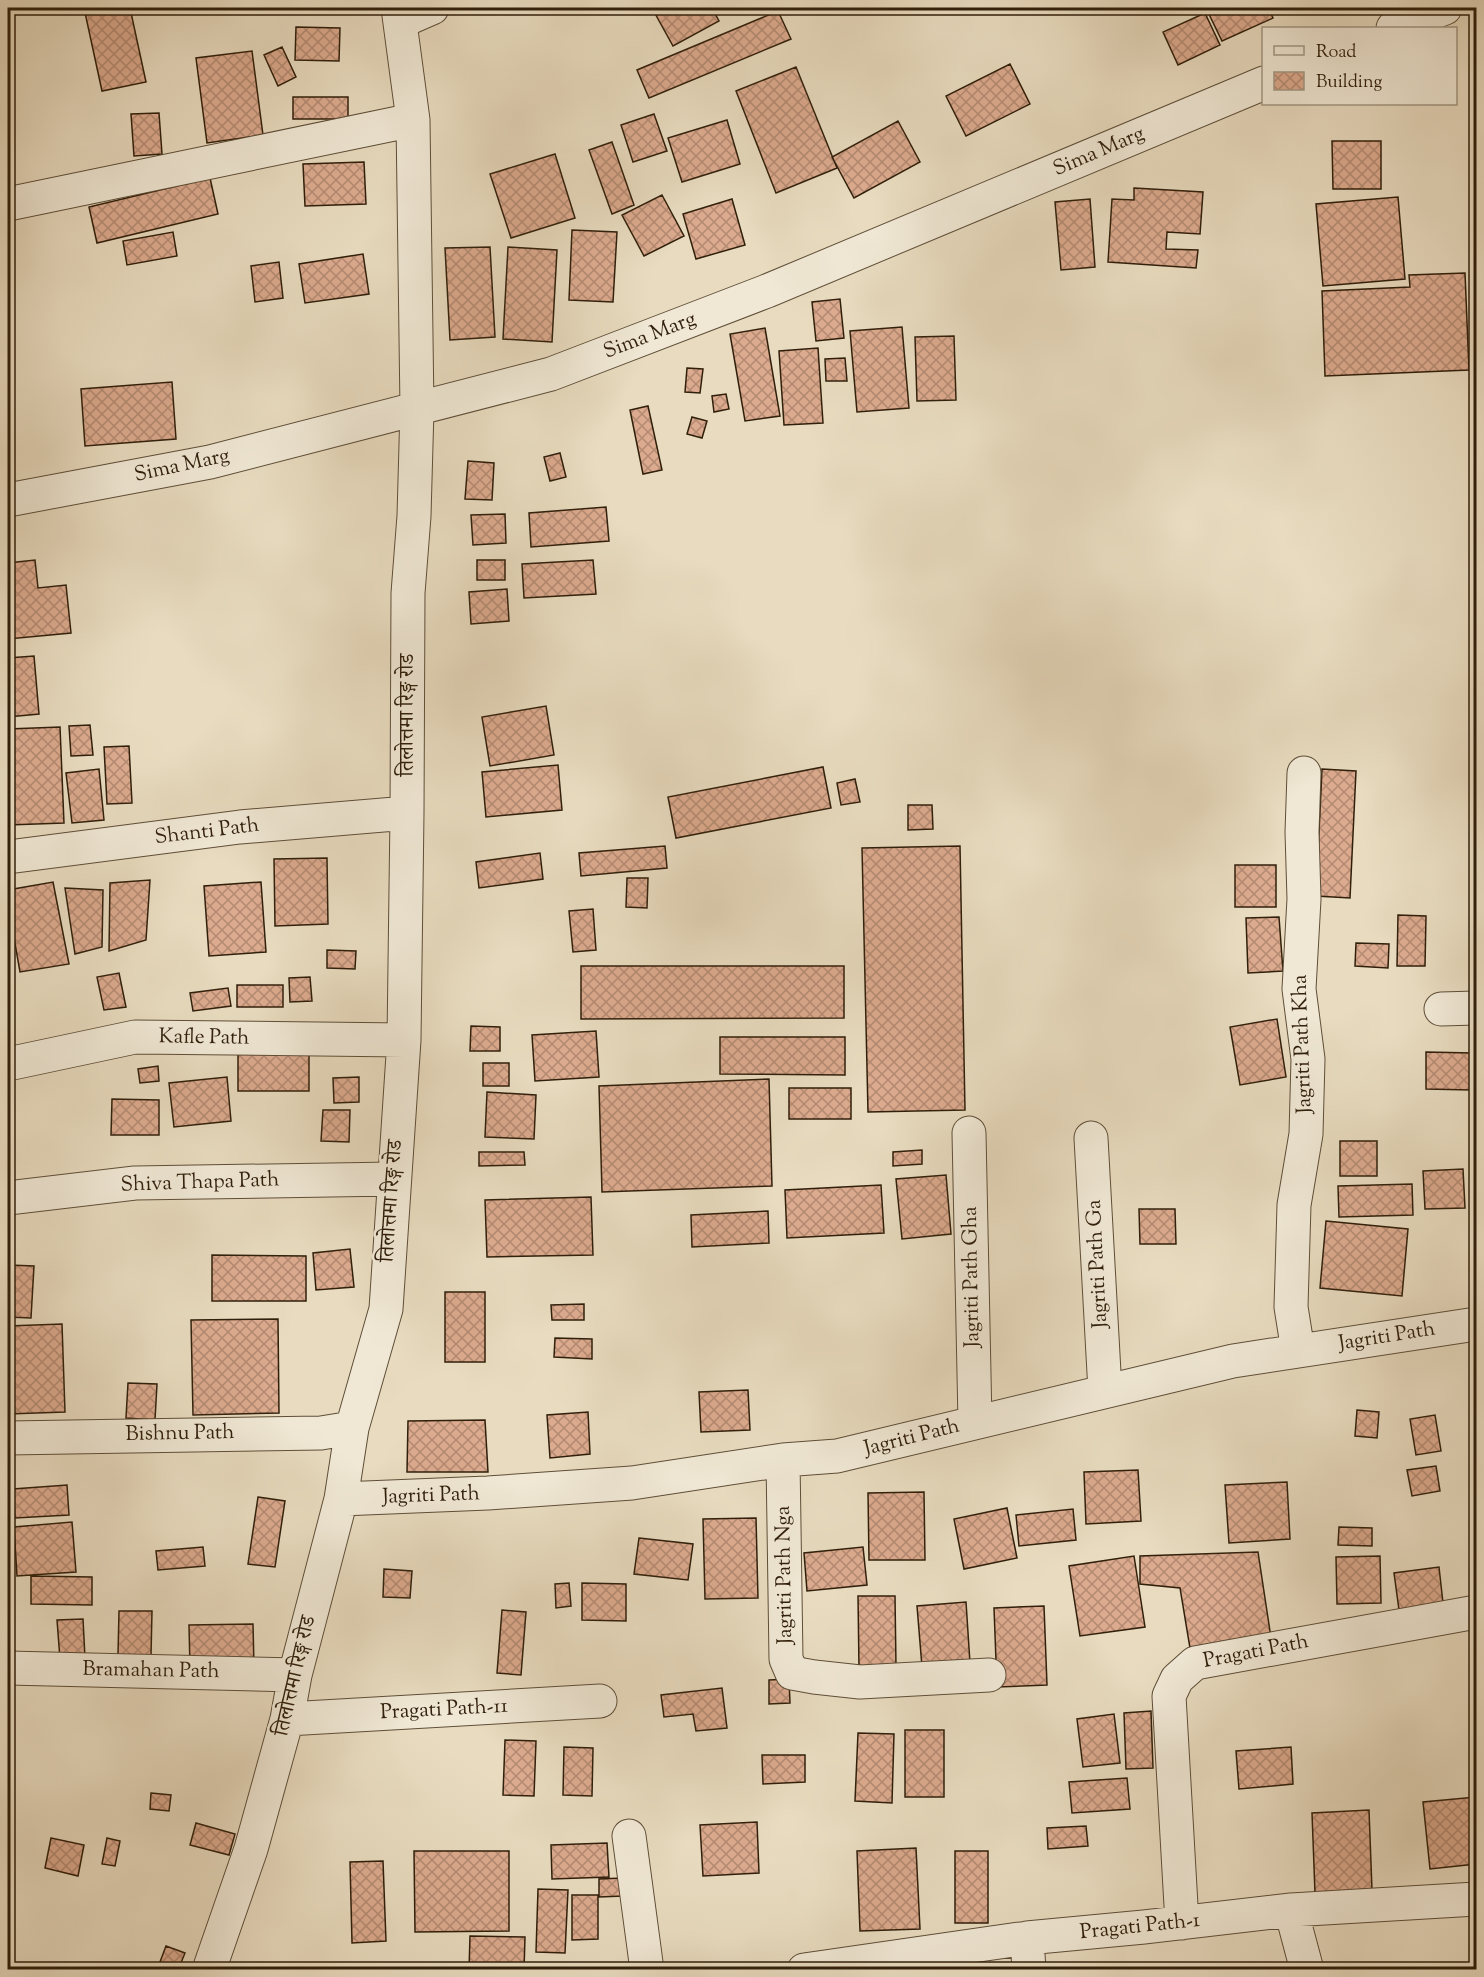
<svg xmlns="http://www.w3.org/2000/svg" width="1484" height="1977" viewBox="0 0 1484 1977" font-family="'Sorts Mill Goudy','Noto Serif Devanagari',serif">
<defs>
<pattern id="building-cross-hatch" width="8" height="8" patternUnits="userSpaceOnUse" patternTransform="scale(1.5)"><rect width="8" height="8" fill="#dcaa8e"/><path d="M0 0l8 8M0 8l8-8" fill="none" stroke="#b38a72"/></pattern>
</defs>
<rect width="100%" height="100%" fill="#e8dbbf"/>
<filter id="stains"><feTurbulence type="fractalNoise" baseFrequency=".00333" numOctaves="4"/><feColorMatrix values="0 0 0 0 .2 0 0 0 0 .09 0 0 0 0 .02 0 0 0 .5 -.17"/></filter>
<radialGradient id="worn" r=".72"><stop offset=".6" stop-color="#630" stop-opacity="0"/><stop offset="1" stop-color="#630" stop-opacity=".3"/></radialGradient>
<!-- building -->
<path fill="url(#building-cross-hatch)" stroke="#301f0b" stroke-width="1.5" d="M84 8H130L146 82 102 91Z
M652 8H712L719 21 673 46Z
M1206 8H1268L1273 18 1222 41Z
M778 11 791 39 649 98 637 70Z
M1205 13 1220 45 1178 65 1163 32Z
M296 27 340 28 339 61 295 60Z
M282 47 296 77 278 86 264 55Z
M252 51 263 135 207 143 196 58Z
M1010 64 1030 104 966 136 946 96Z
M796 67 837 168 776 193 736 91Z
M293 97H348V119H293Z
M159 113 162 154 134 156 131 114Z
M654 114 667 151 633 162 621 125Z
M727 120 740 164 682 182 668 138Z
M898 121 920 162 854 198 832 157Z
M1332 141H1381V189H1333Z
M612 142 634 205 612 214 589 150Z
M555 154 575 218 511 238 490 174Z
M364 162 366 204 305 206 303 164Z
M210 178 218 214 97 243 89 207Z
M1134 188 1203 192 1200 234 1167 232 1166 249 1198 250 1196 268 1108 262 1112 199 1134 200Z
M662 195 684 236 644 256 622 215Z
M1398 197 1405 279 1323 286 1316 204Z
M732 199 745 245 696 259 683 214Z
M1090 199 1095 267 1061 270 1055 202Z
M572 230 617 232 613 302 569 300Z
M173 232 177 256 127 265 123 241Z
M490 247 495 337 450 340 445 248Z
M508 247 557 250 552 342 503 339Z
M363 254 369 294 305 303 299 264Z
M279 262 283 298 255 302 251 266Z
M1465 273 1469 370 1325 376 1322 291 1410 287 1409 275Z
M840 299 844 338 816 341 812 302Z
M902 327 909 408 857 412 850 331Z
M765 328 780 416 745 421 730 334Z
M954 336 956 400 917 401 915 337Z
M818 348 823 423 784 425 779 351Z
M845 358 847 381H826L825 359Z
M687 368 703 369 700 393 685 392Z
M172 382 176 439 85 446 81 389Z
M726 394 729 409 714 412 712 396Z
M648 406 662 470 643 474 630 410Z
M692 417 707 421 702 438 687 434Z
M560 453 566 477 550 481 544 457Z
M468 461 494 463 492 500 465 499Z
M606 507 609 541 531 547 529 513Z
M505 514 506 543 473 545 471 515Z
M35 560 38 588 66 585 71 633 8 639V592L11 591 8 563Z
M477 560H505V580H477Z
M593 560 596 594 524 598 522 564Z
M507 589 509 621 471 624 469 592Z
M34 656 39 714 8 717V658Z
M546 706 554 755 490 766 482 717Z
M90 725 93 755 71 756 69 726Z
M60 727 64 823 8 825V729Z
M129 746 132 803 107 804 104 747Z
M558 765 562 810 486 817 482 772Z
M823 767 831 808 676 838 668 797Z
M99 769 104 820 72 823 66 773Z
M1322 769 1356 771 1350 898 1316 896Z
M855 779 860 802 841 805 837 783Z
M908 805H932L933 829 908 830Z
M665 846 667 868 581 876 579 853Z
M960 846 965 1110 868 1112 862 848Z
M540 853 543 879 479 888 476 862Z
M327 858 328 924 275 926 274 859Z
M1235 865H1276V907H1235Z
M627 878H648L647 908 626 907Z
M150 880 146 940 109 951 110 883Z
M53 882 69 964 20 972 8 904V890Z
M261 882 266 952 209 956 204 886Z
M65 888 103 890 102 947 75 954Z
M593 909 596 950 573 952 569 911Z
M1398 915 1426 916 1425 966H1397Z
M1279 917 1283 971 1248 973 1246 918Z
M1356 943 1389 944 1388 968 1355 966Z
M327 950 356 951 355 969 327 968Z
M581 966H844V1018L581 1019Z
M119 973 126 1007 104 1010 97 977Z
M310 977 312 1001 290 1002 289 978Z
M237 985H283V1007H237Z
M228 988 231 1006 193 1011 190 993Z
M1277 1019 1286 1077 1240 1085 1230 1027Z
M471 1026 500 1027V1051H470Z
M596 1031 599 1077 535 1081 532 1035Z
M720 1037H845V1075L720 1074Z
M1426 1052 1472 1053 1471 1090 1426 1089Z
M238 1054H309V1091H238Z
M483 1063H509V1086H483Z
M158 1066 159 1081 140 1083 138 1069Z
M227 1077 231 1121 174 1127 169 1083Z
M359 1077V1102L334 1103 333 1078Z
M769 1079 772 1186 602 1192 599 1086Z
M789 1088H851V1119H789Z
M487 1092 536 1095 534 1139 485 1137Z
M112 1099 159 1100V1135H111Z
M323 1110H350L349 1142 321 1141Z
M1340 1141H1377V1176H1340Z
M922 1150V1164L893 1166V1152Z
M479 1152H524L525 1165 479 1166Z
M1463 1169 1465 1208 1425 1209 1423 1171Z
M946 1175 951 1234 902 1239 896 1179Z
M1412 1184 1413 1215 1339 1217 1338 1186Z
M881 1185 884 1233 787 1238 785 1190Z
M591 1197 593 1255 487 1257 485 1200Z
M1139 1209H1175L1176 1244H1140Z
M768 1211 769 1243 692 1247 691 1215Z
M1326 1221 1408 1229 1402 1296 1320 1288Z
M350 1249 354 1287 316 1290 313 1253Z
M212 1255 306 1256V1301H212Z
M8 1265 34 1266 31 1318 8 1317Z
M445 1292H485V1362H445Z
M584 1304V1320H552L551 1305Z
M278 1319 279 1413 193 1415 191 1320Z
M62 1324 65 1412 8 1414V1326Z
M555 1338 592 1339V1359L554 1357Z
M128 1383 157 1384 155 1420 126 1418Z
M748 1390 750 1430 701 1432 699 1392Z
M1357 1410 1379 1412 1377 1438 1355 1436Z
M588 1412 590 1454 550 1458 547 1415Z
M1435 1415 1441 1451 1416 1455 1410 1419Z
M485 1420 488 1472H407L408 1421Z
M1436 1466 1440 1491 1412 1496 1407 1470Z
M1138 1470 1141 1521 1086 1524 1084 1472Z
M1287 1482 1290 1539 1229 1543 1225 1485Z
M67 1485 69 1515 15 1518 13 1489Z
M924 1492 925 1560H869L868 1493Z
M258 1497 285 1501 275 1567 248 1564Z
M1007 1508 1017 1558 964 1569 954 1519Z
M1073 1509 1076 1540 1019 1546 1016 1515Z
M756 1518 758 1598 705 1599 703 1519Z
M72 1522 76 1572 17 1576 14 1527Z
M1339 1527 1372 1528V1546L1338 1545Z
M639 1538 693 1544 688 1580 634 1574Z
M203 1547 205 1566 158 1570 156 1551Z
M863 1547 867 1585 807 1591 804 1553Z
M1258 1552 1271 1638 1191 1654 1180 1588 1140 1584V1556Z
M1134 1556 1145 1627 1080 1636 1069 1566Z
M1380 1556 1381 1603 1337 1604 1336 1557Z
M1439 1567 1443 1603 1399 1610 1394 1573Z
M384 1569 412 1571 410 1598 383 1597Z
M31 1576 92 1577V1605L31 1604Z
M569 1583 571 1606 556 1608 555 1584Z
M582 1583 626 1584V1621L582 1620Z
M858 1596H895L896 1667 859 1668Z
M966 1602 970 1663 922 1667 917 1606Z
M1044 1606 1047 1685 997 1687 994 1608Z
M502 1610 526 1612 521 1675 497 1673Z
M119 1611H152L151 1656 118 1655Z
M83 1619 85 1658 60 1659 57 1620Z
M253 1624 254 1667 190 1668 189 1625Z
M789 1679 790 1703 769 1704V1680Z
M722 1688 727 1728 696 1731 693 1714 664 1717 661 1695Z
M1151 1711 1153 1768 1126 1769 1124 1713Z
M1114 1714 1120 1763 1083 1767 1077 1719Z
M905 1730H944V1797H905Z
M858 1733 894 1734 892 1803 855 1801Z
M505 1740 536 1741 534 1796 503 1795Z
M564 1747 593 1748 592 1796 563 1795Z
M1291 1747 1293 1784 1239 1789 1236 1751Z
M762 1755H805V1782L763 1784Z
M1127 1778 1130 1809 1072 1813 1069 1782Z
M151 1793 171 1795 169 1811 150 1809Z
M1476 1797V1864L1430 1869 1423 1802Z
M1369 1810 1372 1890 1315 1893 1312 1813Z
M757 1822 759 1873 703 1876 700 1825Z
M196 1823 235 1834 229 1855 190 1845Z
M1086 1826 1088 1846 1048 1849 1047 1828Z
M51 1838 84 1845 78 1876 45 1868Z
M107 1838 120 1841 115 1866 102 1864Z
M607 1843 609 1877 552 1879 551 1845Z
M916 1848 920 1929 860 1931 857 1851Z
M414 1851H509V1931L415 1932Z
M955 1851H988V1923H955Z
M383 1861 386 1941 352 1943 350 1862Z
M623 1878V1896L599 1897V1879Z
M538 1889 568 1890 565 1953 536 1952Z
M572 1895H598V1939L572 1940Z
M470 1936 525 1937 524 1970H469Z
M166 1946 185 1953 178 1970H157Z"/>
<g fill="none" stroke-linecap="round" stroke-linejoin="round">
<defs>
<path id="minor" d="M400 22 432 8
M1393 28 1445 8
M8 204 413 120
M8 500 210 462 551 374 767 291 1264 83
M8 857 240 827 407 813
M1441 1009 1476 1008
M8 1064 135 1037 404 1040
M969 1133 975 1422
M1091 1138 1105 1391
M8 1198 135 1183 393 1179
M1298 1351 1291 1307 1294 1205 1306 1134 1308 1059 1299 989 1304 899 1302 832 1304 773
M8 1438 321 1433 352 1428
M783 1460 786 1659 792 1673 814 1677 860 1682 989 1675
M341 1499 488 1493 632 1483 783 1460 837 1456 1233 1361 1476 1324
M8 1668 295 1675
M287 1719 600 1701
M629 1836 647 1970
M1291 1910 1307 1970
M1182 1923 1169 1696 1177 1679 1195 1663 1476 1612
M1027 1938 1029 1970
M209 1970 251 1849 287 1719 295 1675 341 1499 352 1428 386 1309 404 1040 407 813 408 593 414 516 417 409 413 120 398 8
M804 1970 1027 1938 1144 1927 1291 1910 1476 1899"/>
</defs>
<!-- minor casing -->
<use href="#minor" stroke="#5e4e38" stroke-width="35"/>
<!-- minor -->
<use href="#minor" stroke="#f0e8d5" stroke-width="33"/>
</g>
<g text-anchor="middle" dominant-baseline="central" stroke-width="5" stroke-linejoin="round" paint-order="stroke">
<!-- street labels -->
<g font-size="21" fill="#301f0b" stroke="#f0e8d5">
<text transform="translate(1099 152) rotate(-23)">Sima Marg</text>
<text transform="translate(650 336) rotate(-21)">Sima Marg</text>
<text transform="translate(182 466) rotate(-12)">Sima Marg</text>
<text transform="translate(408 715) rotate(-90)">तिलोत्तमा रिङ्ग रोड</text>
<text transform="translate(207 832) rotate(-7)">Shanti Path</text>
<text transform="translate(204 1038) rotate(1)">Kafle Path</text>
<text transform="translate(1303 1044) rotate(-92)">Jagriti Path Kha</text>
<text transform="translate(200 1183) rotate(-2)">Shiva Thapa Path</text>
<text transform="translate(392 1201) rotate(-86)">तिलोत्तमा रिङ्ग रोड</text>
<text transform="translate(1098 1264) rotate(-93)">Jagriti Path Ga</text>
<text transform="translate(972 1277) rotate(-91)">Jagriti Path Gha</text>
<text transform="translate(1387 1337) rotate(-9)">Jagriti Path</text>
<text transform="translate(180 1434) rotate(-1)">Bishnu Path</text>
<text transform="translate(912 1438) rotate(-14)">Jagriti Path</text>
<text transform="translate(431 1496) rotate(-2)">Jagriti Path</text>
<text transform="translate(785 1575) rotate(-91)">Jagriti Path Nga</text>
<text transform="translate(1256 1652) rotate(-11)">Pragati Path</text>
<text transform="translate(151 1671) rotate(1)">Bramahan Path</text>
<text transform="translate(296 1676) rotate(-77)">तिलोत्तमा रिङ्ग रोड</text>
<text transform="translate(444 1710) rotate(-3)">Pragati Path-11</text>
<text transform="translate(1140 1927) rotate(-6)">Pragati Path-1</text>
</g>
</g>
<!-- margin -->
<rect width="1484" height="1977" fill="none" stroke="#e8dbbf" stroke-width="30"/>
<rect x="9" y="9" width="1466" height="1959" fill="none" stroke="#301f0b" stroke-width="3"/>
<rect x="15" y="15" width="1454" height="1947" fill="none" stroke="#301f0b" stroke-width="1.5"/>
<!-- legend -->
<rect x="1262" y="27" width="195" height="78" fill="#f0e8d5" stroke="#a39884" stroke-width="1.5"/>
<rect x="1274" y="46" width="30" height="9" fill="#f0e8d5" stroke="#a39884" stroke-width="1.5"/>
<text x="1316" y="57" font-size="18" fill="#301f0b">Road</text>
<rect x="1274" y="72" width="30" height="18" fill="url(#building-cross-hatch)" stroke="#a39884" stroke-width="1.5"/>
<text x="1316" y="87" font-size="18" fill="#301f0b">Building</text>
<rect width="100%" height="100%" filter="url(#stains)"/>
<rect width="100%" height="100%" fill="url(#worn)"/>
</svg>
